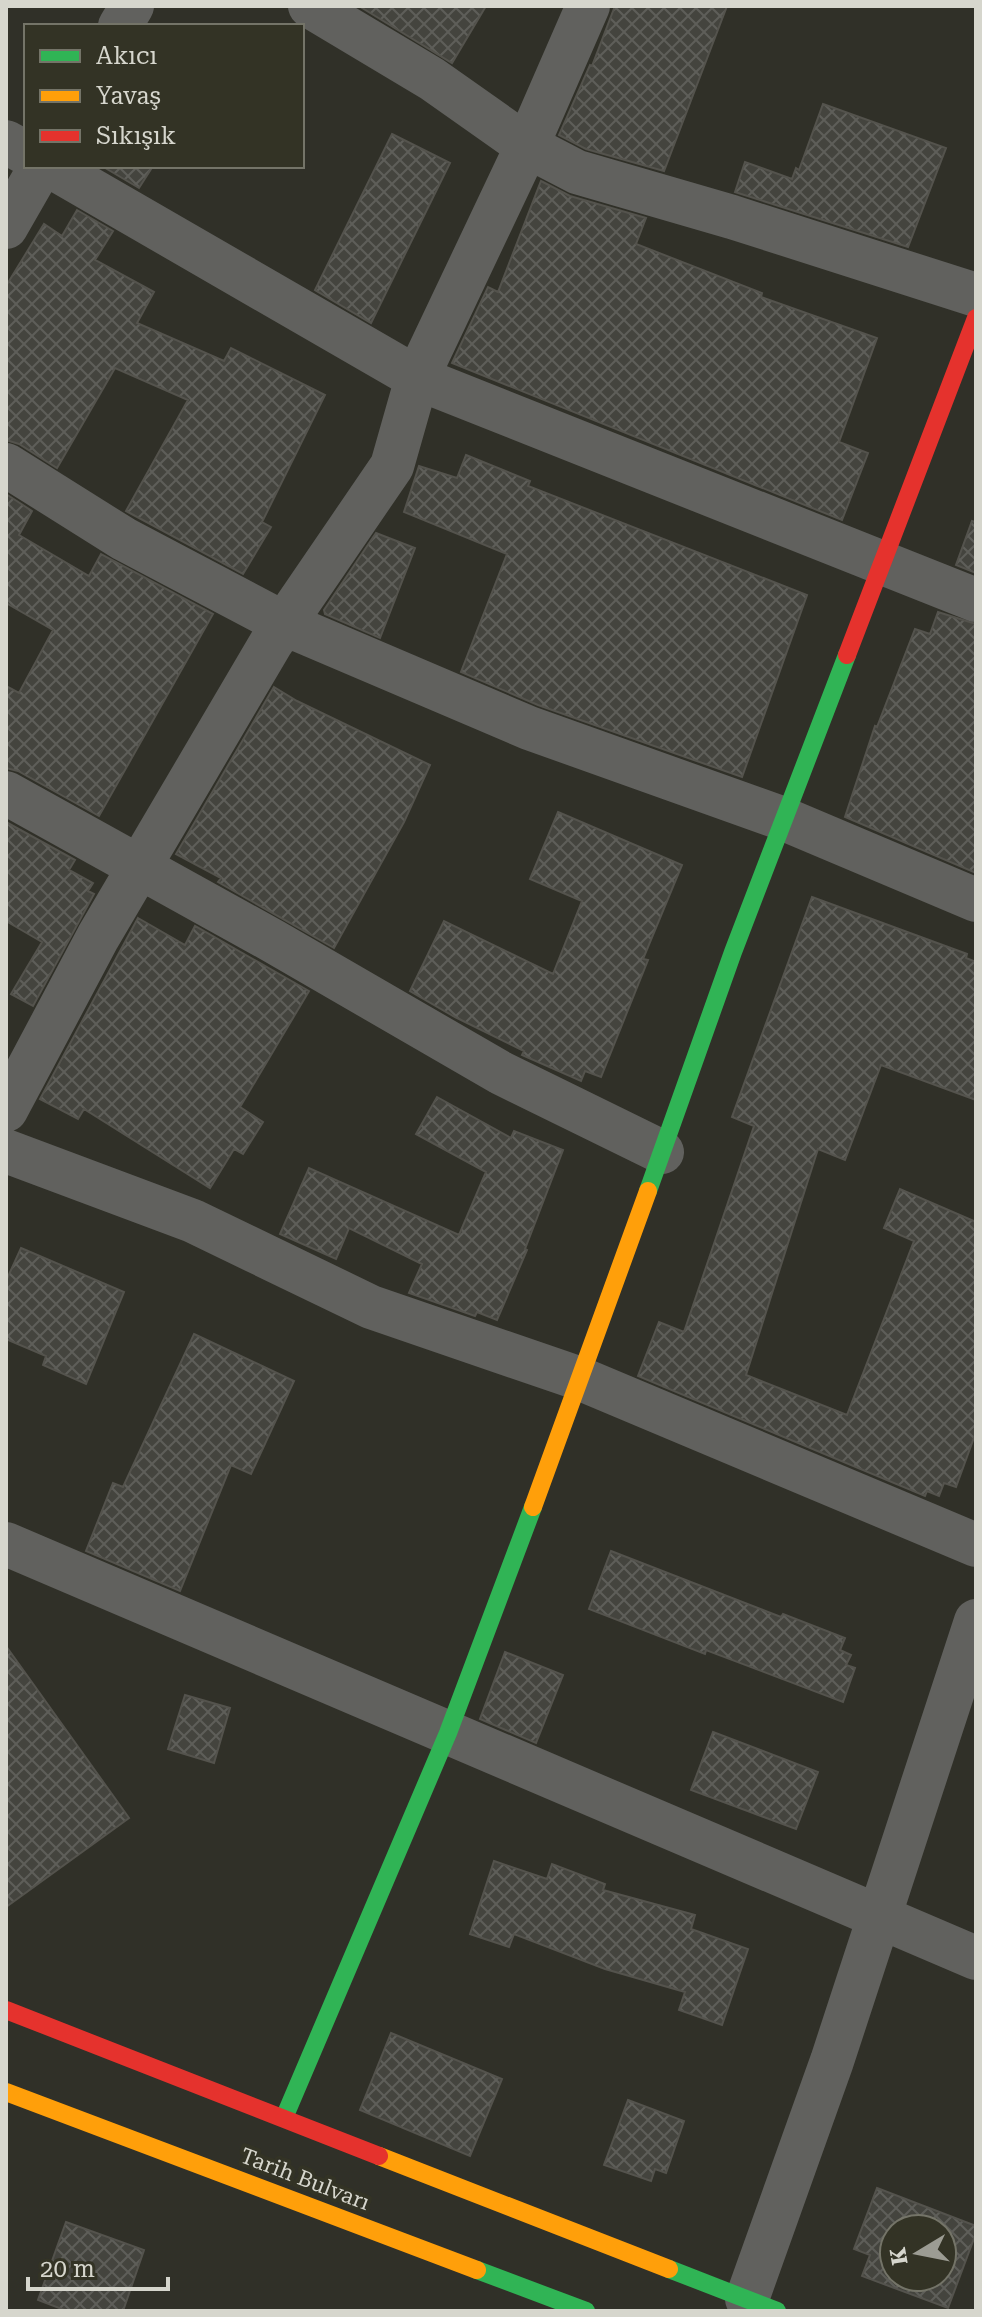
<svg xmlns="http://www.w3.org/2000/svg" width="982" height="2317" viewBox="0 0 982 2317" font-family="'Roboto Serif',serif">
<defs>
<pattern id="building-cross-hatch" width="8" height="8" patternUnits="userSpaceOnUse" patternTransform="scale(2)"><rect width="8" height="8" fill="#44443e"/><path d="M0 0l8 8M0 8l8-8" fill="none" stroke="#5e5e59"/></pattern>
</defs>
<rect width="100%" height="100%" fill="#303028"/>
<!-- building -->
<path fill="url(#building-cross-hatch)" stroke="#54534d" stroke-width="2" fill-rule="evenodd" d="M359 6H486L452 63Z
M615 6H727L664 171 586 149 559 135 590 65 592 66Z
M823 104 946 148 908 247 735 192 745 162 792 179 796 168 799 170Z
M392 134 450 163 371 323 315 290Z
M102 166H153L139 188Z
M541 181 570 196 646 218 636 244 762 293 761 297 877 338 839 442 868 453 842 520 452 363 488 287 498 292Z
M77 210 113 231 95 260 154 292 137 323 224 361 231 348 325 395 262 522 271 527 243 574 126 511 188 400 115 368 57 468 19 444 6 440V286L44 224 62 236Z
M466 455 530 481 528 486 807 595 742 777 538 705 461 672 507 554 404 512 419 466 457 478Z
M6 494 32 511 19 535 89 576 101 554 213 614 99 816 18 771 6 768V686L19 693 53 630 6 603Z
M972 521 976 522V573L956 565Z
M376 533 415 548 380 638 325 614 324 610Z
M938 612 976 624V873L845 817 875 726 877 727 915 629 930 634Z
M274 687 297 701 430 765 404 822 334 948 218 882 221 878 176 854Z
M558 812 682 865 643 959 648 960 601 1077 585 1071 581 1081 522 1055 524 1051 455 1017 410 991 444 921 553 974 582 901 530 879Z
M6 822 75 860 69 870 93 883 88 891 94 894 33 1006 11 994 42 942 6 921Z
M812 897 967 954 966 958 976 962V1100L881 1065 845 1160 818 1149 746 1375 847 1415 914 1241 884 1228 900 1189 976 1222V1432L956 1487 944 1483 939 1496 927 1491 925 1496 638 1376 659 1322 684 1332 754 1126 732 1117Z
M138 918 185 945 195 926 309 991 240 1107 263 1122 243 1154 234 1149 210 1188 84 1109 78 1119 40 1099Z
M437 1097 511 1138 514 1131 563 1150 525 1249 527 1250 497 1320 477 1312 475 1316 409 1293 422 1264 349 1228 336 1259 280 1234 309 1168 459 1235 486 1172 416 1134Z
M21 1248 124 1292 86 1384 43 1365 46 1356 6 1339V1281Z
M194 1334 294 1381 251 1474 231 1465 180 1591 86 1551 113 1483 123 1487Z
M611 1551 781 1617 783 1614 845 1638 840 1650 851 1655 846 1665 855 1668 843 1702 706 1650 705 1654 589 1609Z
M6 1646 129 1818 6 1907Z
M505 1652 563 1675 536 1743 480 1719Z
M185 1695 230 1708 214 1763 168 1749Z
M713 1732 818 1772 796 1829 691 1790Z
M494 1861 547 1879 552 1864 605 1884 603 1890 695 1915 691 1929 748 1949 722 2025 679 2010 685 1992 605 1969 514 1934 509 1947 470 1934Z
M391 2033 502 2079 470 2156 360 2110Z
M628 2100 684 2121 666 2173 655 2169 651 2181 604 2165Z
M877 2188 976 2226V2233L948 2308 862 2276 870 2255 854 2249ZM894 2229H942V2277H894Z
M66 2222 144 2250 123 2311H67L38 2300Z"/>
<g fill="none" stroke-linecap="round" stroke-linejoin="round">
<!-- street -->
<path stroke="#61615e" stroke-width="44" d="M310 6 432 79 527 146 577 172 732 217 976 295
M120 26 132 6
M6 142 26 153
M50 166 417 378 976 600
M6 227 41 166
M6 465 124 539 285 624 529 728 784 819 976 900
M6 793 273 941 501 1073 662 1152
M6 1110 98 937 271 643 392 466 417 378 527 146 588 6
M6 1151 193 1221 371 1307 581 1379 976 1545
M6 1544 976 1958
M747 2299 832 2061 976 1621"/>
<!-- fast -->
<path stroke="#30b455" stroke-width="18" d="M648 1191 733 952 847 655
M284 2118 448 1733 533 1507
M669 2269 777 2311
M477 2270 586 2311"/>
<!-- slow -->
<path stroke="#ff9f0a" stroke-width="18" d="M533 1507 648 1191
M6 2092 477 2270
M379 2156 669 2269"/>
<!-- jam -->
<path stroke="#e5322d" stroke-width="18" d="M847 655 976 318
M6 2010 379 2156"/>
</g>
<g text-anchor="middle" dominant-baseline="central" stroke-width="8" stroke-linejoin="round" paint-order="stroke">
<!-- street labels -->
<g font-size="22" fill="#d6d6cd" stroke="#333325">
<text transform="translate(305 2179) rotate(21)">Tarih Bulvarı</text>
</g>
</g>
<!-- border -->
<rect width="982" height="2317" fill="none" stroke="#d6d6cd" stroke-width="16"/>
<!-- legend -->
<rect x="24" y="24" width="280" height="144" fill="#333325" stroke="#747468" stroke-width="2"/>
<rect x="40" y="50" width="40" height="12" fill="#30b455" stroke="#747468" stroke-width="2"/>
<text x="96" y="64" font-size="24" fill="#d6d6cd">Akıcı</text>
<rect x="40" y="90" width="40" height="12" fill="#ff9f0a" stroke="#747468" stroke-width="2"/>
<text x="96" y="104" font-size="24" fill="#d6d6cd">Yavaş</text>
<rect x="40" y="130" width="40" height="12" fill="#e5322d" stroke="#747468" stroke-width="2"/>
<text x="96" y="144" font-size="24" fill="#d6d6cd">Sıkışık</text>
<!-- north arrow -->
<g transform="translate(918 2253) rotate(260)"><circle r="38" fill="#333325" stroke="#747468" stroke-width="2"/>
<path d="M0-6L14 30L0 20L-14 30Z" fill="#9c9c93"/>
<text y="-12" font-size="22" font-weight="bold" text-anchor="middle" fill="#d6d6cd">K</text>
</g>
<!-- scale -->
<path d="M28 2277v12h140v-12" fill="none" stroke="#d6d6cd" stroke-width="4"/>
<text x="40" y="2277" font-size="24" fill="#d6d6cd" stroke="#333325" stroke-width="6" paint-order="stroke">20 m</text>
</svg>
